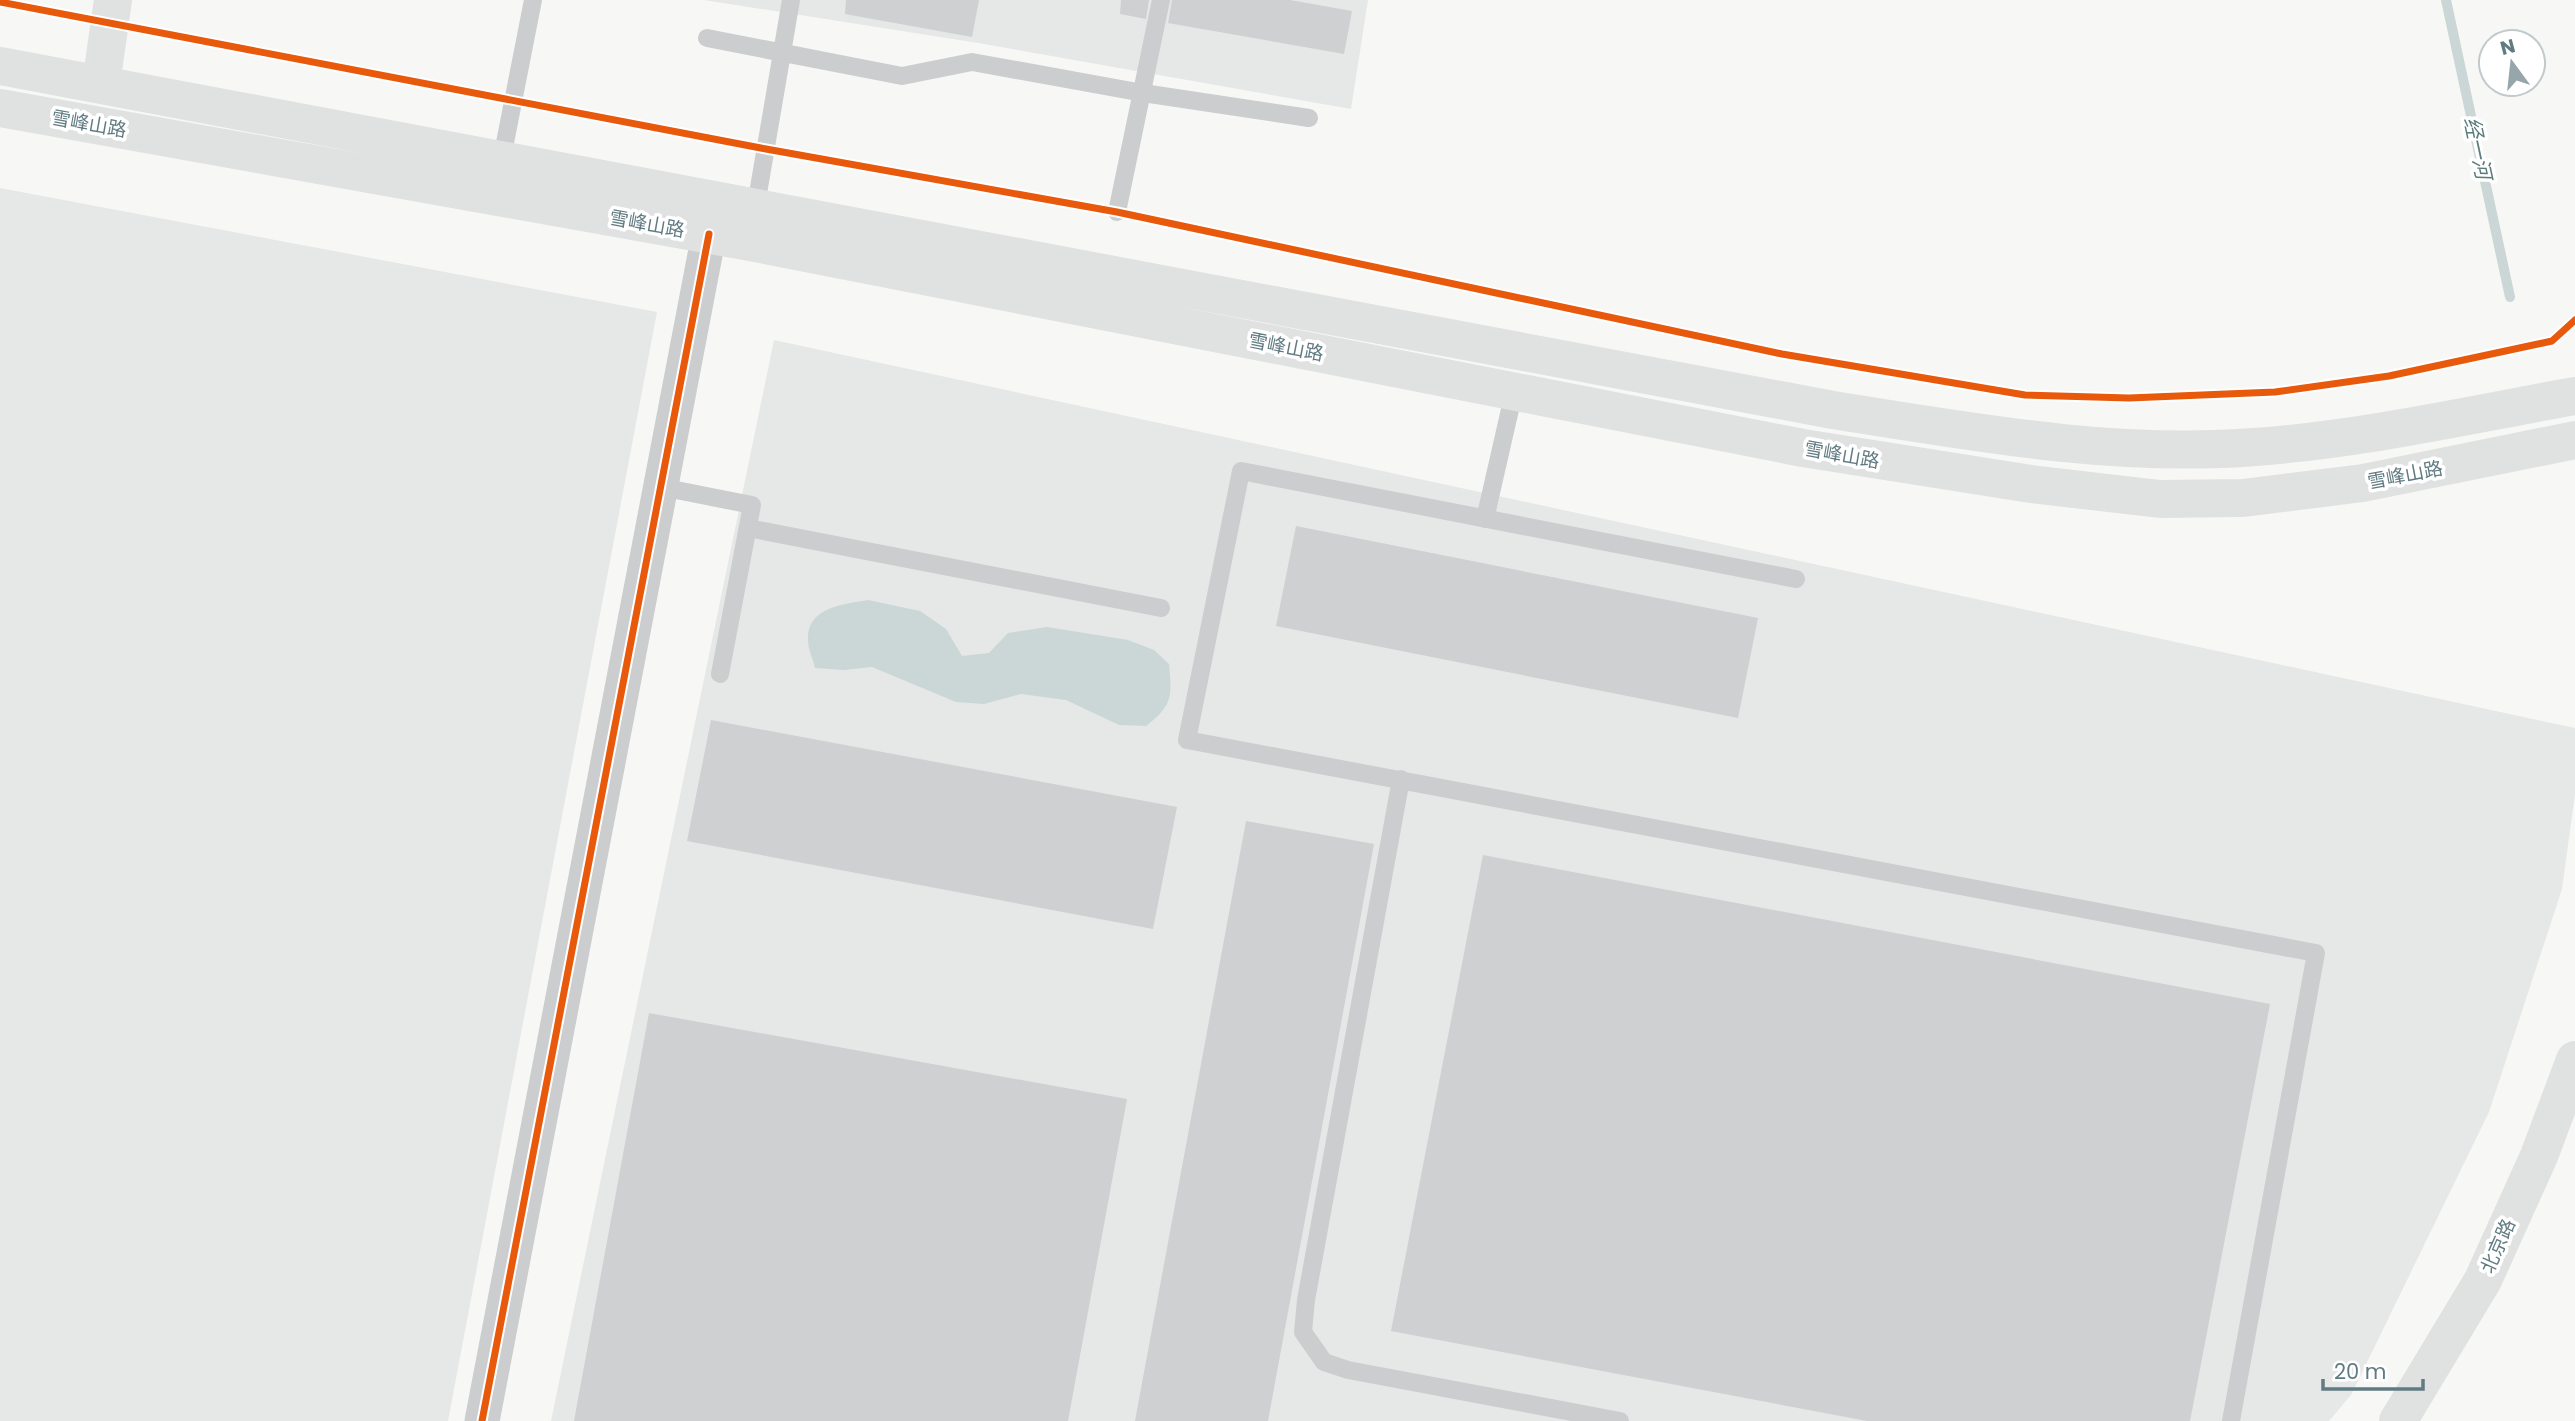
<svg xmlns="http://www.w3.org/2000/svg" width="2575" height="1421" viewBox="0 0 2575 1421" font-family="Poppins,'Noto Sans SC',sans-serif">
<rect width="100%" height="100%" fill="#f7f7f6"/>
<!-- built -->
<path fill="#e6e7e7" d="M704 0H1368L1351 109 978 43Z
M0 188 657 312 448 1421H0Z
M774 340 2575 728V794L2562 889 2489 1112 2351 1395 2329 1421H551Z"/>
<!-- water -->
<path fill="#cad7d6" d="M868 600 920 611 946 629 962 656 989 653 1008 633 1047 627 1128 640 1154 650 1169 664C1172 696 1173 705 1146 726L1119 725 1066 700 1021 694 984 704 956 702 872 667 844 670 815 668C813 659 808 649 808 640 806 607 845 604 868 600Z"/>
<g fill="none" stroke-linecap="round" stroke-linejoin="round">
<!-- stream -->
<path stroke="#cad7d6" stroke-width="10" d="M2446 0 2510 297"/>
</g>
<!-- building -->
<path fill="#ced0d1" d="M846 0H979L972 37 845 14Z
M1121 0H1149L1146 19 1120 14Z
M1172 0H1290L1352 11 1344 54 1168 23Z
M1296 526 1758 618 1738 718 1276 626Z
M711 720 1177 807 1153 929 687 841Z
M1246 821 1374 844 1268 1421H1135Z
M1483 855 2270 1004 2190 1421H1867L1391 1331Z
M649 1013 1127 1099 1068 1421H574Z"/>
<g fill="none" stroke-linecap="round" stroke-linejoin="round">
<!-- lane -->
<path stroke="#cccdce" stroke-width="18" d="M707 38 902 76 972 62 1143 93 1309 118
M501 163 533 0
M755 211 791 0
M1117 212 1161 0
M661 487 752 505 720 674
M1485 519 1514 392
M748 528 1161 608
M1796 579 1241 471 1187 740 2316 953 2231 1421
M1401 779 1306 1300 1303 1332 1324 1362 1348 1370 1620 1421"/>
<!-- street -->
<path stroke="#cccdce" stroke-width="35" d="M482 1421 709 234"/>
<!-- secondary -->
<path stroke="#e0e1e1" stroke-width="38" d="M0 66 1833 410C1973 432 2113 458 2255 447 2363 439 2469 415 2575 396
M101 84 113 0
M0 108 750 242 1803 448 2031 484 2160 499 2243 498 2363 483 2575 440"/>
<!-- primary -->
<path stroke="#e0e1e1" stroke-width="38" d="M2398 1421 2483 1280 2539 1156 2575 1060"/>
<defs>
<path id="cycleway" d="M0 2 766 149 1117 212 1782 354 2025 395 2129 398 2275 392 2389 376 2552 341 2575 320
M482 1421 709 234"/>
</defs>
<!-- cycleway casing -->
<use href="#cycleway" stroke="#fff" stroke-width="11"/>
<!-- cycleway -->
<use href="#cycleway" stroke="#e8590c" stroke-width="7"/>
</g>
<g text-anchor="middle" dominant-baseline="central" stroke-width="7" stroke-linejoin="round" paint-order="stroke">
<!-- street labels -->
<g font-size="19" fill="#617b82" stroke="#fff">
<text transform="translate(89 124) rotate(10)">雪峰山路</text>
<text transform="translate(647 224) rotate(10)">雪峰山路</text>
<text transform="translate(1286 347) rotate(11)">雪峰山路</text>
<text transform="translate(1842 455) rotate(10)">雪峰山路</text>
<text transform="translate(2405 475) rotate(-11)">雪峰山路</text>
<text transform="translate(2498 1246) rotate(-66)">北京路</text>
</g>
<!-- water labels -->
<g font-size="21" font-style="italic" fill="#5b7c7d" stroke="#fff">
<text transform="translate(2478 148) rotate(78)">经一河</text>
</g>
</g>
<!-- north arrow -->
<g transform="translate(2512 63) rotate(345)"><circle r="33" fill="#ffffff" stroke="#c0cacd" stroke-width="2"/>
<path d="M0-5L12 26L0 18L-12 26Z" fill="#96a6ab"/>
<text y="-10" font-size="19" font-weight="bold" text-anchor="middle" fill="#617b82">N</text>
</g>
<!-- scale -->
<path d="M2323 1379v10h100v-10" fill="none" stroke="#617b82" stroke-width="3.5"/>
<text x="2334" y="1379" font-size="21" fill="#617b82" stroke="#ffffff" stroke-width="5" paint-order="stroke">20 m</text>
</svg>
